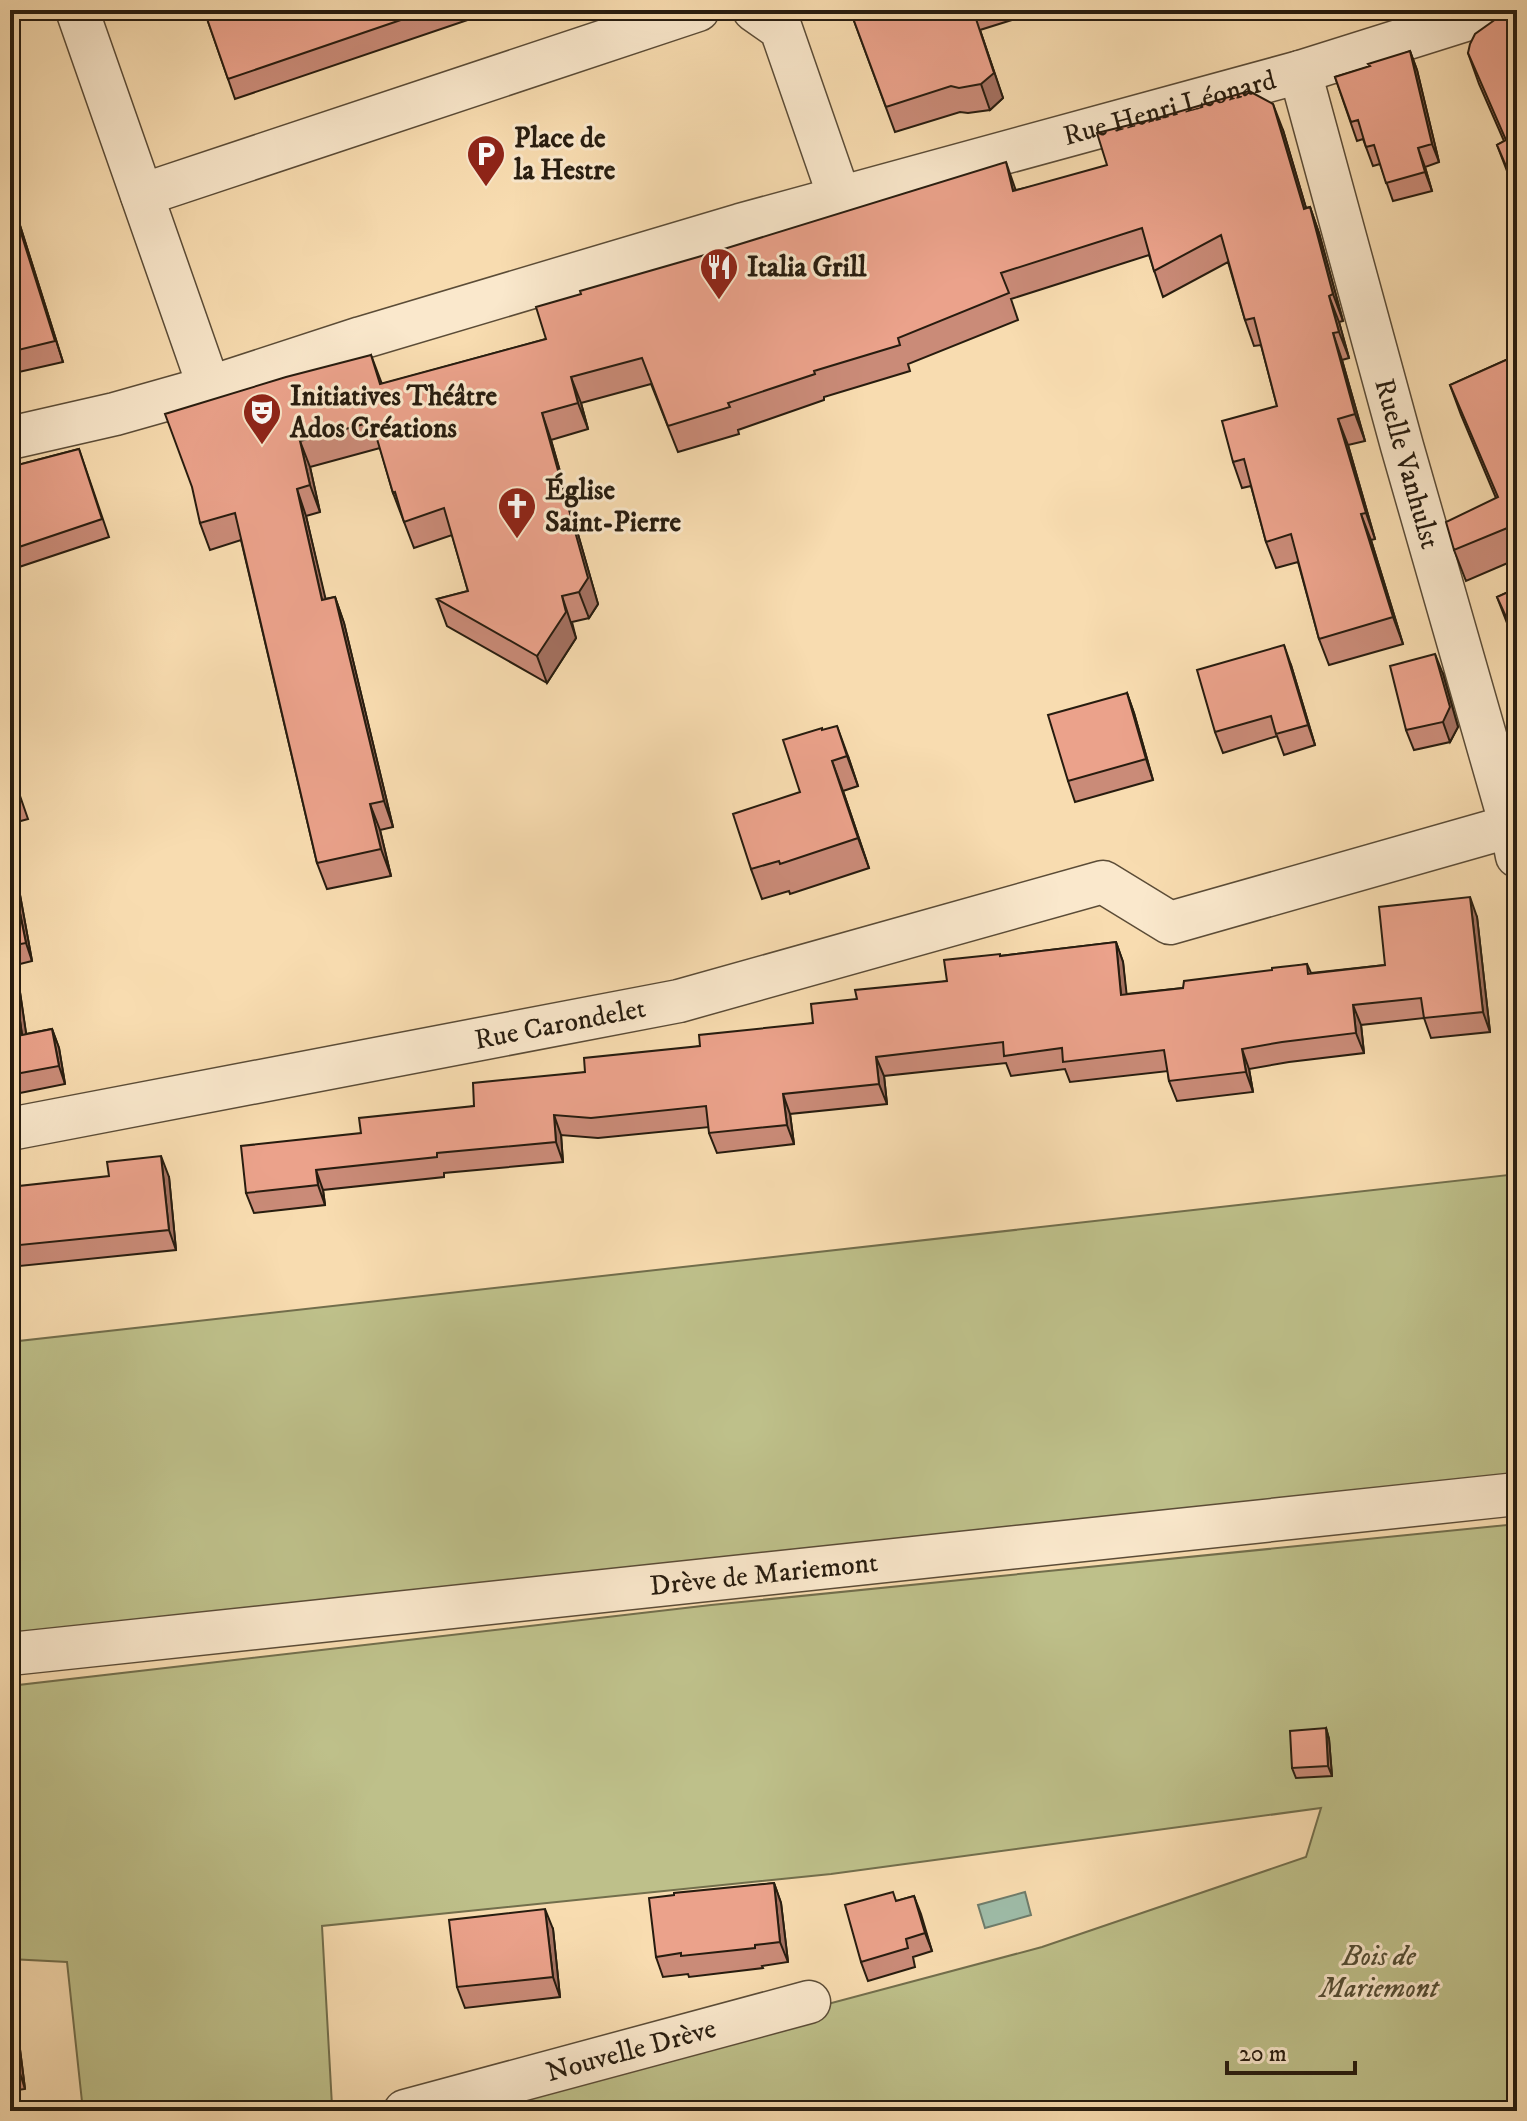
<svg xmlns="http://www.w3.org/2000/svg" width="1527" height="2121" viewBox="0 0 1527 2121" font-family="'IM FELL DW Pica',serif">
<rect width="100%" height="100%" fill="#f8dcb0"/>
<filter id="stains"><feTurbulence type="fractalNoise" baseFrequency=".0025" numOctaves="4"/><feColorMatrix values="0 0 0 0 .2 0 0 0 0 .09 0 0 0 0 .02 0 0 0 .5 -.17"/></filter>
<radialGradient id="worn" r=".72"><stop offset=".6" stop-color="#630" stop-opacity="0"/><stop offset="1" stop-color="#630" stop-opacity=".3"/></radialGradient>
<!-- green -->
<path fill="#bec08a" stroke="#726e4c" stroke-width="2" d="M1517 1174V1494L10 1654V1342Z
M1517 1524V2111H425L1042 1947 1306 1857 1321 1808 831 1874 322 1926 332 2106 313 2111H83L67 1962 10 1959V1686L711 1605Z"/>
<!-- water -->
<path fill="#9ebca8" stroke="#6e7c6b" stroke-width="2" d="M1025 1892 1031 1915 985 1928 978 1905Z"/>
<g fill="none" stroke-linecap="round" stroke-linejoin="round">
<defs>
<g id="minor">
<path d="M77 10 209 387"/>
<path d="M754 10 781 29 839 196"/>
<path id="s1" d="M1300 72 1402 446 1511 826 1517 856"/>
<path d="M142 195 698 10"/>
<path id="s2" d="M10 438 115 414 214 386 361 338 740 225 1300 72 1497 10"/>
<path id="s3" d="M10 1129 679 1001 1103 882 1170 923 1511 826"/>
<path id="s4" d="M10 1654 1517 1494"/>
<path id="s5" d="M405 2111 809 2002"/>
</g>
</defs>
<!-- minor casing -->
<use href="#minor" stroke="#5b4c37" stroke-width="45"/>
<!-- minor -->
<use href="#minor" stroke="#fae8cc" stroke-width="42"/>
</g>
<!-- wall -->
<path fill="#ca8b78" stroke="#271c0f" stroke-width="2" d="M204 10H497L235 99Z
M850 10H1013L1015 19 980 30 1003 98 990 110 968 113 960 112 895 132Z
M1517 10V197L1497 145 1504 141 1479 84 1468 53Z
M1410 51 1417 70 1439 162 1425 167 1432 191 1393 201 1380 164 1373 166 1363 139 1357 141 1335 77 1369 67Z
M1283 130 1306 208 1310 207 1319 233 1343 321 1339 322 1349 358 1342 360 1365 441 1348 445 1375 539 1371 540 1403 644 1329 665 1319 639 1298 562 1276 568 1266 542 1251 486 1242 488 1233 462 1277 406 1261 345 1254 346 1245 320 1228 262 1163 297 1149 255 1011 299 1018 320 908 364 910 371 824 397V400L738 430 739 434 678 452 651 384 581 403 588 429 551 440 598 604 589 618 572 622 576 638 547 683 447 626 437 599 468 591 452 535 414 548 393 493 380 448 310 467 320 512 306 516 325 599 335 597 344 623 393 827 380 830 391 876 327 889 317 863 241 540 210 550 200 523 371 355 382 384 546 339 1016 190Z
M10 189 12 200 63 362 10 374Z
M1517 355V559L1466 581 1454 550 1496 498 1461 415 1450 385Z
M79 449 109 537 10 570V467Z
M1517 588V649L1497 597Z
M1291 665 1315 745 1284 755 1277 736 1223 753 1215 732Z
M1443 674 1458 727 1450 742 1414 750 1406 730Z
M1127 693 1134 713 1153 780 1075 802 1068 781Z
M822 730 848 756 858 786 843 791 869 868 790 894 789 891 762 899 751 869 800 792Z
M10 767 28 819 10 824Z
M10 856 20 895 32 961 16 965 26 1034 52 1029 59 1048 65 1084 10 1095Z
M1477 917 1490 1032 1431 1038 1424 1018 1361 1025 1364 1053 1289 1062 1249 1069 1253 1092 1177 1101 1169 1081 1168 1071 1070 1082 1065 1069 1011 1076 1006 1063 884 1076 887 1104 790 1114 794 1144 717 1153 709 1133V1127L598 1138 561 1135 563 1162 444 1173V1177L323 1190 325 1205 254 1213 246 1193 361 1133 474 1106 585 1072 700 1046 813 1023 857 999 947 981 1000 956 1116 942 1123 962 1126 994 1183 988 1307 964 1311 973 1385 965Z
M169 1177 176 1250 10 1267V1187Z
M1326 1728 1329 1739 1332 1776 1296 1778 1292 1768Z
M774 1883 781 1903 788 1962 762 1966 763 1968 689 1977 688 1974 663 1977 656 1957 674 1895Z
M914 1896 932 1951 913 1957 915 1967 868 1981 861 1962 896 1901Z
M553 1929 560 1997 465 2008 457 1987Z
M10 1996 15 2010 25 2089 10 2091Z"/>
<!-- shaded-wall -->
<path fill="#a47161" stroke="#271c0f" stroke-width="2" d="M980 30 1003 98 990 110 981 84Z
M1410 51 1417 70 1439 162 1432 144Z
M1273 104 1283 130 1314 235 1304 209Z
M1418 148 1425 167 1432 191 1425 172Z
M1006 162 1015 188 1023 217 1013 191Z
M10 189 12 200 63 362 10 198Z
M1310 207 1319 233 1343 321 1333 294Z
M1329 296 1339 322 1349 358 1339 332Z
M1333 333 1342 360 1365 441 1355 414Z
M571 377 581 403 588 429 578 403Z
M542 413 551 440 598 604 589 618 579 592Z
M1338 419 1348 445 1375 539 1366 513Z
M300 441 310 467 320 512 310 485Z
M297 489 306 516 332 626 322 600Z
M1361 514 1371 540 1403 644 1393 617Z
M562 596 576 638 547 683 537 656Z
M335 597 344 623 393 827 384 801Z
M1284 645 1291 665 1315 745 1308 725Z
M1435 654 1443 674 1458 727 1450 742 1443 722Z
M1127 693 1134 713 1153 780 1146 759Z
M837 726 848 756 858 786 847 756Z
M832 761 843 791 869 868 858 838Z
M370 804 380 830 391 876 381 849Z
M10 856 20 895 32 961 26 943 10 864Z
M1470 897 1477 917 1490 1032 1483 1012Z
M1116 942 1123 962 1129 1015 1121 995Z
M10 948 16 965 29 1053 22 1035Z
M1353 1005 1361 1025 1364 1053 1356 1033Z
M52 1029 59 1048 65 1084 59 1066Z
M1242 1049 1249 1069 1253 1092 1246 1072Z
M876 1057 884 1076 887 1104 879 1084Z
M783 1094 790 1114 794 1144 787 1125Z
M554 1115 561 1135 563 1162 556 1142Z
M161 1156 169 1177 176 1250 169 1230Z
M316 1170 323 1190 325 1205 318 1185Z
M1326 1728 1329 1739 1332 1776 1328 1766Z
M774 1883 781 1903 788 1962 780 1942Z
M914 1896 921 1914 932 1951 925 1933Z
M545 1909 553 1929 560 1997 553 1977Z
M10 1996 15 2010 25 2089 19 2070 10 2006Z"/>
<!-- building -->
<path fill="#eba28b" stroke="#271c0f" stroke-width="2" d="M204 10H430L228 79Z
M850 10H973L994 73 981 84 959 88 951 86 886 107Z
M1506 10H1517V192L1497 145 1506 140 1468 53 1470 44 1475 34 1496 19 1494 14Z
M1410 51 1432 144 1418 148 1425 172 1386 183 1374 145 1366 147 1358 120 1351 122 1335 77 1370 66 1368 64Z
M1249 91 1273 104 1304 209 1310 207 1333 294 1329 296 1339 332 1333 333 1355 414 1338 419 1366 513 1361 514 1393 617 1319 639 1291 534 1266 542 1244 459 1233 462 1222 421 1277 406 1254 318 1245 320 1221 235 1154 271 1142 228 1001 273 1009 293 898 338 900 345 814 371 815 374 728 403 730 407 668 426 642 358 571 377 578 403 542 413 588 578 579 592 562 596 566 612 537 656 437 599 468 591 444 508 404 522 395 492 393 493 372 422 300 441 310 485 297 489 322 600 335 597 384 801 370 804 381 849 317 863 235 513 200 523 192 487 165 414 286 377 371 355 380 384 546 339 536 307 581 294 580 291 698 257 1006 162 1013 191 1107 165 1097 133 1154 119Z
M10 198 55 341 10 352Z
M1517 355V524L1454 550 1446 522 1498 497 1450 385Z
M79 449 102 519 10 550V467Z
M1517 588V641L1497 597Z
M1284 645 1308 725 1276 734 1271 716 1215 732 1197 670Z
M1435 654 1450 707 1443 722 1406 730 1390 666Z
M1127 693 1146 759 1068 781 1048 715Z
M837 726 847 756 832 761 858 838 780 864 779 861 751 869 733 814 800 792 783 740 822 728V730Z
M10 768 21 801 10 803Z
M10 864 26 943 10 946Z
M1470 897 1483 1012 1424 1018 1421 998 1353 1005 1356 1033 1282 1042 1242 1049 1246 1072 1169 1081 1164 1050 1063 1062 1062 1048 1004 1056 1003 1042 876 1057 879 1084 783 1094 787 1125 709 1133 706 1106 591 1118 554 1115 556 1142 437 1153V1157L316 1170 318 1185 246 1193 241 1146 361 1133 359 1118 474 1106 473 1083 585 1072 584 1058 700 1046 699 1035 813 1023 811 1004 857 999 855 990 947 981 944 960 1000 954V956L1116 942 1121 995 1183 988 1184 981 1272 970V968L1307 964 1308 974 1385 965 1379 907Z
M10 951 22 1035 52 1029 59 1066 10 1075Z
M161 1156 169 1230 10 1246V1187L109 1176 107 1162Z
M1326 1728 1328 1766 1292 1768 1290 1731Z
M774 1883 780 1942 755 1945V1948L681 1956V1953L656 1957 649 1898 674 1895V1893Z
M893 1892 896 1901 914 1896 925 1933 906 1939 908 1948 861 1962 845 1905Z
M545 1909 553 1977 457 1987 449 1920Z
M10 2006 19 2070 10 2071Z"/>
<!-- icons -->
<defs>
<symbol id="parking-pin" viewBox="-11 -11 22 30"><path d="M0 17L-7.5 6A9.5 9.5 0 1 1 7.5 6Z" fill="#8f2418" stroke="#fae8cc"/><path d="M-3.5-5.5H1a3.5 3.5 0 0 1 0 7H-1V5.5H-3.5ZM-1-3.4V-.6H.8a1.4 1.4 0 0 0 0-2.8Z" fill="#fff"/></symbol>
<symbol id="restaurant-pin" viewBox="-11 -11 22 30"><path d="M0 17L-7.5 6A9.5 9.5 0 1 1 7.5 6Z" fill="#8f2418" stroke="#fae8cc"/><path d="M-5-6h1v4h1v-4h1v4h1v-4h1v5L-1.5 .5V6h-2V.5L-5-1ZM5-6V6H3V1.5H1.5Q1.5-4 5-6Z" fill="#fff"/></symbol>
<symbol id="theatre-pin" viewBox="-11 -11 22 30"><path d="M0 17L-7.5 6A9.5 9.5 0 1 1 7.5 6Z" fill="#8f2418" stroke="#fae8cc"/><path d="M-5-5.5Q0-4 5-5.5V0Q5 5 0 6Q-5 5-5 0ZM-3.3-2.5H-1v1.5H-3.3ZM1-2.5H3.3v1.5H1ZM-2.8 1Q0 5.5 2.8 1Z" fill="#fff"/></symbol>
<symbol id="church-pin" viewBox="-11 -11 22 30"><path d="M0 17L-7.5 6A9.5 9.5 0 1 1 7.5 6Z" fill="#8f2418" stroke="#fae8cc"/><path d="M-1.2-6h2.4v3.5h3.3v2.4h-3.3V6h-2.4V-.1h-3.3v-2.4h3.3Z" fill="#fff"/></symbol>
</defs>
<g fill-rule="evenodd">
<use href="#parking-pin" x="464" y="132" width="44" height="60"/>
<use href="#restaurant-pin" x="697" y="245" width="44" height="60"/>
<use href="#theatre-pin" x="240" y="390" width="44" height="60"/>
<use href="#church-pin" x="495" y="484" width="44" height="60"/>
</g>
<g text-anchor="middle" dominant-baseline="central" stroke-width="6" stroke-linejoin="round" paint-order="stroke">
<!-- street labels -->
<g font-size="28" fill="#271c0f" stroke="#fae8cc">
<text stroke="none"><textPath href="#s2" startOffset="1206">Rue Henri Léonard</textPath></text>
<text stroke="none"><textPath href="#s1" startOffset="406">Ruelle Vanhulst</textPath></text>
<text stroke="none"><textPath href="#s3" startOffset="560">Rue Carondelet</textPath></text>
<text stroke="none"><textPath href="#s4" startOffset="758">Drève de Mariemont</textPath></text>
<text stroke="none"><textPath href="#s5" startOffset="234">Nouvelle Drève</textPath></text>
</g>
<!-- poi labels -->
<g font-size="28" font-weight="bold" fill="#271c0f" stroke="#fae8cc" text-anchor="start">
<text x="514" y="138">Place de<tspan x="514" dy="32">la Hestre</tspan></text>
<text x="747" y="267">Italia Grill</text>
<text x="290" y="396">Initiatives Théâtre<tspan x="290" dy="32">Ados Créations</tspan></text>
<text x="545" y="490">Église<tspan x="545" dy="32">Saint-Pierre</tspan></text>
</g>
<!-- park labels -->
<g font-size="28" font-style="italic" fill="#544d34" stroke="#fae8cc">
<text x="1379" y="1956">Bois de<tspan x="1379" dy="32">Mariemont</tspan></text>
</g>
</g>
<!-- margin -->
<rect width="1527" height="2121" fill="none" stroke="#f8dcb0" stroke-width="40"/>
<rect x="12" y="12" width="1503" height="2097" fill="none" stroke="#271c0f" stroke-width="4"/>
<rect x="20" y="20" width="1487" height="2081" fill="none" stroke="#271c0f" stroke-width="2"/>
<!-- scale -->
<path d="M1227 2061v12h128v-12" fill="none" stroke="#271c0f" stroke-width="4"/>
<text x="1239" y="2061" font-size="24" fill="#271c0f" stroke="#fae8cc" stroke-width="6" paint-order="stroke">20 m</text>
<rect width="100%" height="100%" filter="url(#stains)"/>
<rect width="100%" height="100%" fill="url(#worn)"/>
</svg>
